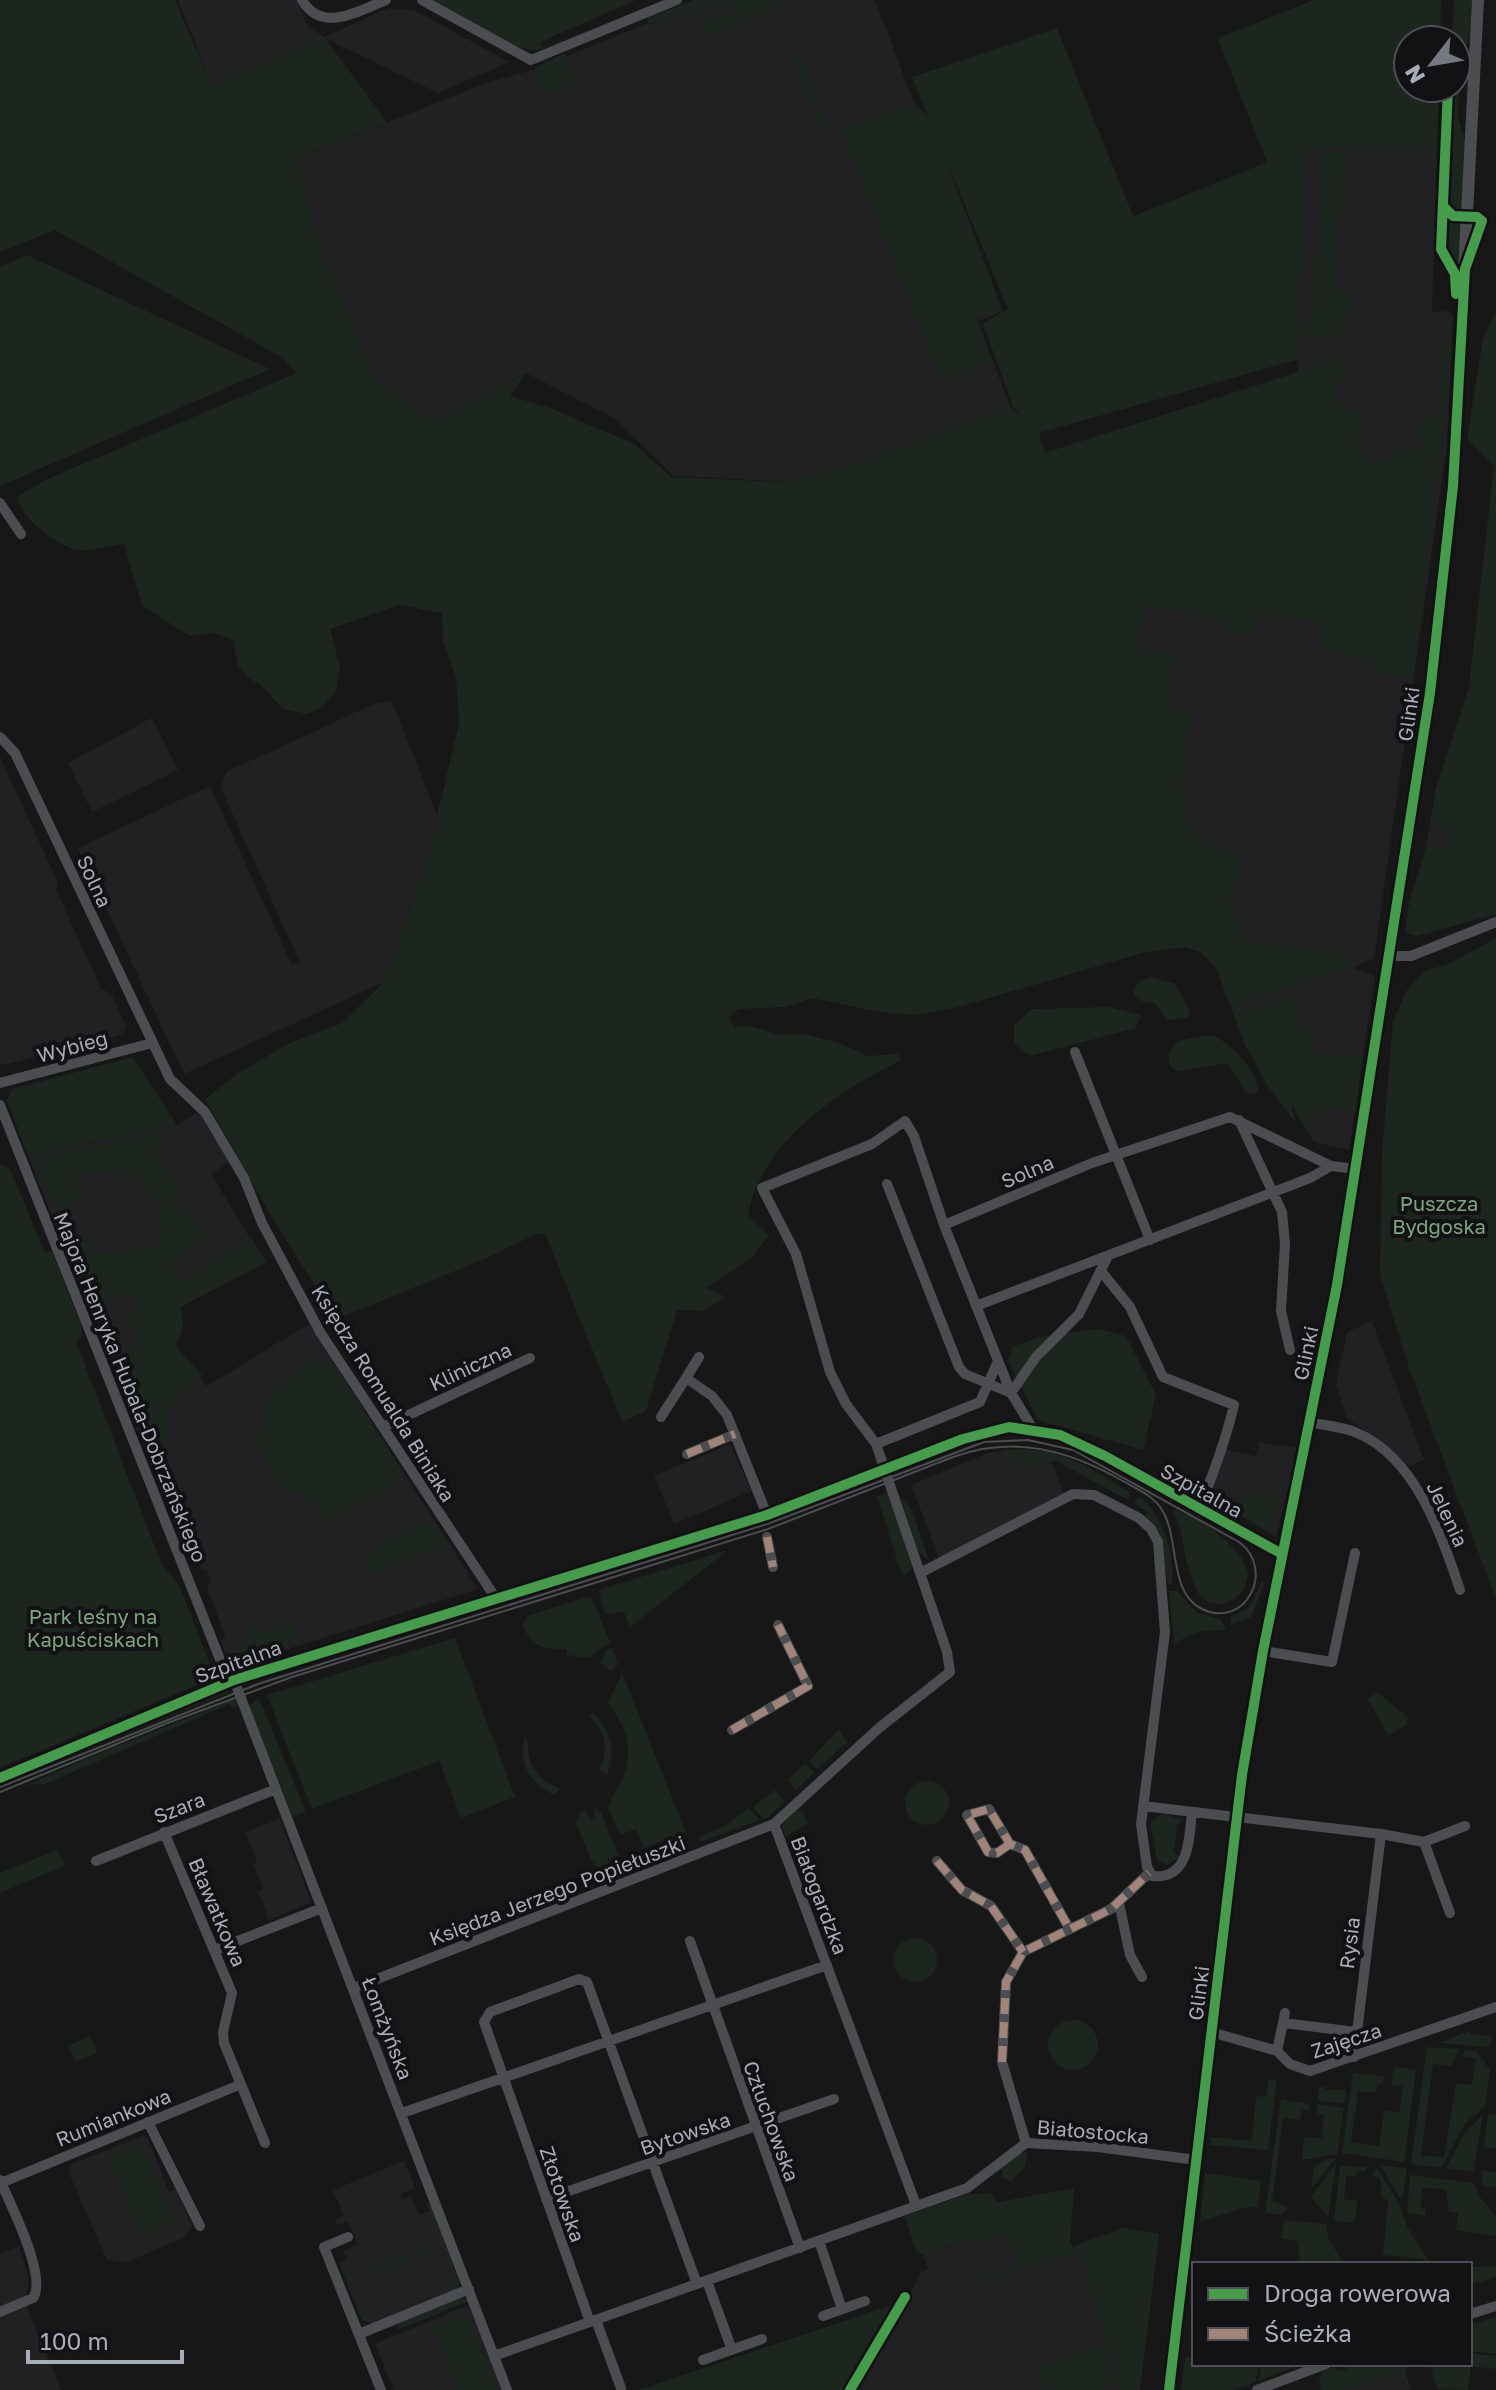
<svg xmlns="http://www.w3.org/2000/svg" width="1496" height="2390" viewBox="0 0 1496 2390" font-family="'Golos Text',sans-serif">
<rect width="100%" height="100%" fill="#171718"/>
<!-- built -->
<path fill="#212124" d="M178 0H297L308 27 325 37 388 8 414 10 509 62 438 93 325 38 212 86Z
M704 0H875L914 103 931 120 1003 311 978 321 1010 407 960 433 791 482 674 476 614 418 526 373 435 424 376 381 322 253 297 158 484 84 538 68Z
M1304 149H1437L1432 312 1448 311 1453 316 1447 444 1374 958 1353 968 1375 976 1349 1150 1314 1142 1289 1101 1241 1002 1041 454 1298 372Z
M392 701 437 816 436 833 384 982 184 1074 78 848 210 786 292 965 299 961 221 788 226 772 374 704Z
M152 718 178 770 92 812 68 763Z
M0 757 58 883 56 889 101 989 111 993 126 1026 123 1034 5 1065 0 1063Z
M1430 822 1452 828 1447 849 1426 845Z
M199 1111 231 1160 211 1174 263 1260 175 1306 166 1334 207 1386 309 1324 478 1589 234 1666 230 1664 221 1641 226 1638 207 1588 211 1581 206 1569 201 1570 189 1537 185 1538 177 1529 28 1156 177 1125Z
M1372 1321 1424 1460 1409 1466 1346 1417 1336 1385 1347 1332Z
M1259 1442 1298 1448 1276 1537 1211 1498 1219 1459 1225 1450 1256 1456Z
M730 1444 751 1491 674 1524 654 1476Z
M1010 1450 1048 1454 1065 1496 941 1562 911 1485 988 1453Z
M280 1819 311 1902 269 1920 258 1892 263 1890 254 1864 257 1862 245 1832Z
M142 2136 148 2138 169 2192 176 2190 192 2227 184 2238 126 2262 107 2260 68 2171 72 2164Z
M404 2161 415 2188 400 2194 403 2199 411 2196 419 2215 430 2211 457 2280 450 2292 373 2324 362 2320 339 2263 347 2260 343 2251 358 2244 348 2221 337 2225 335 2220 344 2216 333 2190Z
M1124 2228 1159 2234 1140 2390H861L921 2272 928 2269 923 2255 968 2239 971 2244 1006 2232 1075 2252 1073 2246Z
M19 2246 29 2278 26 2298 29 2312 61 2390H0V2254Z
M468 2305 504 2390H394L375 2344Z
M1404 2369 1411 2390H1344Z"/>
<!-- green -->
<path fill="#1d251f" d="M0 0H175L212 86 325 38 387 122 297 158 322 253 377 381 435 424 526 373 510 396 550 408 634 444 671 477 791 482 888 453 1010 407 1024 418 1013 407 983 323 1008 309 936 136 1000 306 975 318 991 361 941 381 841 130 909 105 929 120 912 77 1057 28 1133 216 1267 162 1217 38 1314 0H1441L1440 40H1408V88H1439L1437 149H1304L1299 359 1039 433 1045 453 1299 372 1338 355 1346 380 1334 388 1347 414 1367 406 1355 440 1370 466 1421 445 1412 425 1436 415 1442 344 1452 342 1413 679 1375 673 1373 659 1319 651 1318 622 1257 613 1253 637 1225 632 1223 619 1143 605 1139 650 1174 655 1166 709 1192 712C1188 748 1171 803 1197 834 1208 848 1226 847 1239 858L1241 874 1229 898 1248 943 1302 947 1345 955 1352 968 1241 1002 1246 1011 1293 996 1302 1028 1314 1029 1313 1053 1363 1057 1355 1112 1326 1106 1305 1127 1291 1104 1296 1123 1268 1086 1244 1043 1217 970 1201 952 1184 947 1142 953 959 1007 915 1015 879 1012 812 998 786 1007 739 1009 729 1018 735 1027H754L780 1035 803 1034 840 1043 867 1056 898 1054 901 1060C837 1093 763 1139 748 1215L769 1235 752 1258 706 1288 726 1297 704 1311 677 1310 646 1411 622 1422 545 1234H536L487 1258 336 1319 270 1214 205 1099 237 1074 286 1045 342 1023 384 982 436 833 437 816 459 724 456 677 443 642 442 613 399 605 330 629 340 668 336 691 322 707 307 714 283 709 261 685 247 677 238 665 233 640 214 633 189 636 142 605 124 544C110 546 91 552 78 550 57 547 20 517 17 497L45 480 297 373 281 357 55 230 0 252Z
M431 0H636L540 42 542 48 638 11 542 49C515 56 456 14 431 0Z
M693 0H719L697 8 700 15 697 16 693 10 648 24V18Z
M721 0H781L782 2 770 7 771 11 706 35 701 27 704 24 738 11 735 3 724 7Z
M1454 0H1472L1470 36 1461 59 1457 86 1456 40H1452Z
M800 52 824 120 822 136 790 55Z
M565 53 576 82 549 95 545 90 541 98 534 79 535 68Z
M1450 89 1459 91 1458 116 1465 142 1462 215H1452L1445 205Z
M1323 151 1345 152 1334 281 1336 288 1350 296 1349 317 1342 323 1341 338 1300 336 1302 324H1312Z
M1444 212 1451 217 1462 218 1458 280 1443 251Z
M27 255 270 369 0 486V267Z
M1496 311V914L1417 936 1406 933C1405 902 1420 875 1426 845L1447 849 1452 828 1430 822 1436 788 1469 687 1494 466 1467 439 1483 339Z
M1496 938V1599L1410 1371 1380 1275 1382 1154 1393 1021 1407 990 1424 971 1448 964Z
M1151 977 1175 984 1189 1009V1018L1167 1020 1155 1003C1144 1003 1137 1001 1133 991L1139 981Z
M1109 1007 1141 1015 1136 1028 1030 1056 1014 1043V1025L1032 1009Z
M1212 1035C1233 1045 1254 1067 1258 1090L1254 1094 1246 1092 1227 1063 1177 1072 1169 1064V1051L1178 1041Z
M133 1057 177 1125 28 1156 7 1100 12 1089Z
M161 1133 163 1140 156 1148C157 1163 167 1173 177 1184L173 1203 177 1208 189 1212 206 1236 171 1262 180 1282 252 1239 267 1262 181 1307 183 1327 176 1347 202 1375 167 1410V1444L153 1446 140 1430 106 1343H111L119 1353 138 1348 128 1319 138 1310 136 1300 123 1293 94 1309 66 1241 69 1233 102 1254 148 1248 159 1242C166 1210 152 1201 140 1173L128 1176 109 1170 101 1174 81 1171 76 1174 80 1197 62 1222 34 1159Z
M0 1163 10 1169 45 1253 52 1251 81 1325 82 1336 76 1341 154 1545 164 1567 179 1585 213 1672 206 1681 0 1768Z
M1099 1329 1126 1336 1156 1395 1143 1450 1038 1420 1008 1361 1012 1347 1039 1337Z
M317 1359H325L335 1369 403 1473 391 1486 328 1523 324 1521C315 1495 307 1493 281 1489L262 1458 257 1436 267 1425C267 1418 261 1405 265 1399 267 1396 312 1360 317 1359Z
M1005 1450C1064 1446 1082 1465 1129 1491L1130 1497 1128 1500 1056 1461H1043L1021 1470 1016 1456 1008 1459Z
M888 1492 913 1564 911 1570 902 1576 877 1496Z
M1247 1492 1273 1499 1277 1493 1280 1494 1273 1526 1263 1528 1232 1509 1235 1501Z
M900 1496 912 1510 929 1561 918 1551Z
M1139 1497C1161 1510 1178 1561 1171 1584H1168L1160 1533 1146 1517 1148 1512 1134 1503Z
M1172 1509C1196 1515 1244 1547 1248 1574 1246 1585 1242 1595 1232 1600 1182 1624 1189 1532 1172 1509Z
M432 1521 450 1544 447 1548 401 1561 375 1573 365 1569 362 1560C381 1544 408 1527 432 1521Z
M728 1550 630 1627 624 1612 605 1614 599 1590Z
M1262 1581 1265 1582 1251 1617 1231 1625 1230 1618 1249 1607Z
M1169 1591H1177L1197 1613 1220 1619 1226 1630 1201 1631 1174 1643Z
M591 1596 610 1642 589 1658 567 1655V1649C546 1650 529 1647 523 1624L527 1616Z
M293 1621 298 1624C296 1649 260 1656 239 1664L234 1661V1647L249 1639 246 1623 251 1622 264 1632Z
M455 1638 515 1797 461 1818 439 1761 312 1809 267 1695Z
M612 1648 618 1665 611 1671 601 1663 606 1651Z
M622 1672 686 1832 644 1848 636 1829 620 1835 608 1808C611 1797 617 1789 622 1779 636 1751 625 1726 608 1703Z
M225 1690 230 1692 0 1785V1783Z
M1377 1692 1408 1717 1406 1725 1388 1736 1368 1699Z
M259 1698 306 1812 293 1817 249 1706Z
M236 1699 239 1706 232 1708 230 1704 45 1784H32L0 1797 104 1751Z
M592 1712C612 1731 616 1749 607 1775L599 1770C609 1750 606 1731 589 1717Z
M839 1729 847 1743 817 1769 809 1761Z
M524 1738 528 1741C527 1765 537 1781 560 1788L555 1795C530 1785 519 1764 524 1738Z
M805 1763 814 1773 796 1790 787 1780Z
M905 1803a22 22 0 1 1 44 0a22 22 0 1 1-44 0Z
M775 1790 785 1802 764 1820 753 1807Z
M594 1807 601 1813 618 1855 612 1862 607 1856 609 1864 598 1868 591 1860 576 1823 580 1812 585 1810 591 1819 595 1818Z
M749 1808 760 1820 700 1842 699 1837 725 1826Z
M796 1810 804 1813 807 1824 785 1837 782 1826Z
M1162 1814 1185 1820 1177 1825 1174 1853 1180 1856 1168 1865 1157 1860 1150 1823Z
M57 1850 66 1865 0 1893V1873Z
M893 1960a22 22 0 1 1 44 0a22 22 0 1 1-44 0Z
M1048 2045a25 25 0 1 1 50 0a25 25 0 1 1-50 0Z
M1469 2031 1471 2034 1492 2036 1489 2047 1439 2043Z
M90 2036 97 2053 75 2062 68 2046Z
M1427 2047 1459 2049 1452 2066 1433 2064 1421 2156 1444 2157 1456 2083 1472 2085 1476 2058 1463 2056 1465 2050 1477 2052 1490 2070 1485 2106 1465 2124 1441 2168 1411 2164Z
M1394 2067 1416 2070 1404 2162 1342 2153 1353 2073 1384 2076 1383 2083 1377 2084 1376 2093 1358 2091 1351 2142 1379 2146 1384 2111 1399 2112 1403 2086 1391 2084Z
M1269 2080H1277L1268 2150 1210 2145 1211 2137 1252 2141 1256 2096 1266 2097Z
M1324 2086 1326 2090H1346L1344 2104 1318 2100 1319 2088Z
M1281 2099 1310 2104 1309 2111 1302 2110 1300 2120 1283 2118 1272 2202 1289 2207 1282 2215 1265 2213Z
M1317 2104 1344 2108 1337 2155C1325 2153 1315 2160 1302 2159L1304 2137 1322 2138 1324 2115 1317 2113Z
M1488 2114 1496 2115V2149L1484 2147Z
M1483 2115 1473 2172 1446 2168 1465 2132Z
M143 2143 175 2222 139 2236 108 2157Z
M1028 2152 1025 2167 1011 2181 1002 2178V2167L1021 2153Z
M1330 2158H1336L1311 2189 1314 2166Z
M1336 2163 1328 2217 1311 2197Z
M1380 2165 1407 2168 1402 2201Z
M1340 2166 1367 2167 1366 2171H1357L1355 2176H1346L1344 2199 1357 2201 1355 2223 1334 2221Z
M1376 2166 1401 2207 1407 2227 1431 2264 1423 2259 1383 2255 1388 2200 1382 2198 1380 2179 1372 2176Z
M1481 2170 1496 2172V2188L1483 2186Z
M1205 2173 1261 2181 1258 2208 1247 2207 1200 2222Z
M1410 2175 1474 2183 1478 2195 1496 2216V2236L1456 2230 1458 2213 1449 2212 1446 2190 1423 2187 1420 2207 1426 2209 1425 2216 1407 2213Z
M1074 2188 1070 2242 1076 2253 979 2283 982 2278 1017 2266 1006 2233 970 2245 968 2239 923 2255 916 2252 905 2216 968 2194 990 2193 998 2202Z
M426 2201 431 2205 460 2285 455 2290 373 2324 362 2320 342 2271 349 2268 356 2279 349 2282 363 2317 372 2314 375 2321 445 2293 443 2286 455 2280Z
M1284 2220 1326 2224 1328 2238 1344 2264H1309L1300 2260 1298 2241 1281 2238Z
M1124 2228 1159 2234 1140 2390H1120L1078 2245Z
M433 2244 431 2253 427 2250 410 2256 411 2261 379 2275 369 2270Z
M1470 2267H1496V2277L1470 2285Z
M461 2297 469 2301 398 2330 399 2323Z
M900 2302V2305L906 2303 861 2390H639Z
M467 2314 498 2390H459L433 2327Z
M1496 2317V2354L1470 2351V2325Z
M1101 2345 1115 2385 1101 2390H1045L1037 2367Z
M1470 2353 1496 2356V2369L1471 2366 1468 2390 1437 2389 1430 2364H1470Z
M1185 2357 1194 2358V2364L1258 2365 1256 2382 1234 2390H1181Z
M1266 2364H1302L1259 2381 1261 2366Z
M1359 2364H1410L1405 2371 1411 2390H1408L1400 2372 1344 2390H1321L1319 2378 1324 2370 1334 2367 1338 2372Z"/>
<g fill="none" stroke-linecap="round" stroke-linejoin="round">
<!-- pedestrian -->
<path stroke="#4b4d51" stroke-width="7" d="M850 2390 905 2297"/>
<!-- minor -->
<path stroke="#4b4d51" stroke-width="10" d="M302 0C322 34 358 11 386 0
M422 0 531 60 677 0
M0 503 21 534
M0 737 15 753 170 1079 205 1112 244 1178 262 1223 320 1332 495 1597
M1388 956H1411L1496 922
M1075 1052 1150 1240
M0 1083 152 1043
M0 1105 229 1682
M1239 1120 1282 1212 1285 1244 1281 1311 1290 1350
M887 1184 959 1367 965 1374 1011 1393 1036 1357 1079 1314 1107 1258
M944 1225 1092 1163 1230 1117 1331 1166
M1101 1271 1130 1307 1163 1377 1234 1405C1226 1440 1212 1476 1199 1510
M976 1306 1310 1178 1331 1166 1356 1169
M686 1378 699 1357
M661 1417 686 1378 712 1396 727 1415 767 1515
M1309 1422C1325 1426 1342 1426 1357 1433 1415 1457 1442 1535 1460 1590
M383 1427 530 1358
M876 1444 980 1402 998 1361
M687 1454 735 1434
M767 1537 773 1567
M920 1573 1073 1494 1094 1495 1139 1518 1151 1529 1158 1542 1165 1632 1141 1824 1147 1867 1152 1876C1190 1880 1189 1838 1192 1812
M1263 1651 1332 1662 1355 1553
M234 1680 507 2390
M732 1730 808 1686 778 1625
M1143 1806 1381 1834 1354 2057
M774 1824 916 2205
M164 1832 232 1993 223 2032 224 2043 265 2143
M1381 1834 1424 1842 1465 1826
M1424 1842 1450 1913
M1010 1844 997 1853 988 1852 967 1815 989 1809 1010 1844 1025 1850 1069 1928
M96 1861 276 1789
M937 1861 962 1890 991 1906 1023 1952
M1119 1903 1130 1955 1142 1977
M690 1941 800 2248
M215 1950 322 1908
M354 1988 774 1824 879 1728 950 1672 947 1652 876 1444 846 1404 830 1372 796 1254 762 1188 872 1144 905 1121 914 1136 944 1225 1011 1393 1033 1429
M1284 2023 1356 2032
M1211 2032 1277 2051 1290 2064 1310 2071 1496 2007
M1277 2051 1285 2013
M402 2113 827 1965
M148 2122 200 2226
M1026 2143 1002 2062 1006 1982 1023 1952 1111 1909 1149 1873
M0 2180C10 2204 48 2277 33 2298L0 2312
M1 2183 239 2085
M546 2199 834 2099
M348 2237 324 2247 381 2390
M819 2241 842 2309
M707 2281 732 2350
M1470 2314 1496 2306
M823 2316 865 2301
M596 2320 621 2388
M590 2322 484 2022 490 2012 579 1979 587 1982 697 2284
M359 2334 469 2289
M494 2356 967 2188 1026 2143 1098 2147 1196 2160
M703 2360 762 2339
M1257 2390 1326 2364"/>
<!-- tertiary -->
<path stroke="#4b4d51" stroke-width="12" d="M0 1778 234 1680 767 1515 963 1439 1009 1427 1060 1435 1105 1456 1282 1554
M1169 2390 1242 1775 1263 1651 1337 1285 1430 693 1453 486 1478 0"/>
<!-- tram -->
<path stroke="#4b4d50" stroke-width="2" d="M0 1787 258 1684 767 1524 984 1442 1028 1440 1073 1450 1239 1542C1276 1569 1246 1630 1202 1609 1168 1593 1180 1538 1162 1510 1154 1496 1137 1489 1123 1481 1068 1450 1015 1435 953 1457L768 1529 292 1677 170 1722 0 1792"/>
<!-- quiet -->
<path stroke="#a18479" stroke-width="8" stroke-dasharray="16 8" stroke-linecap="butt" d="M687 1454 735 1434
M767 1537 773 1567
M732 1730 808 1686 778 1625
M1010 1844 997 1853 988 1852 967 1815 989 1809 1010 1844 1025 1850 1069 1928
M937 1861 962 1890 991 1906 1023 1952
M1002 2062 1006 1982 1023 1952 1111 1909 1149 1873"/>
<defs>
<path id="cycleway" d="M1448 88 1441 249 1455 274 1456 294
M0 1778 234 1680 767 1515 963 1439 1009 1427 1060 1435 1105 1456 1282 1554
M850 2390 905 2297
M1169 2390 1242 1775 1263 1651 1337 1285 1430 693 1453 486 1465 269 1482 221 1477 217 1453 216 1443 206"/>
</defs>
<!-- cycleway casing -->
<use href="#cycleway" stroke="#121114" stroke-width="15"/>
<!-- cycleway -->
<use href="#cycleway" stroke="#469c4c" stroke-width="10"/>
</g>
<g text-anchor="middle" dominant-baseline="central" stroke-width="8" stroke-linejoin="round" paint-order="stroke">
<!-- street labels -->
<g font-size="20" fill="#a8adb9" stroke="#121114">
<text transform="translate(1408 714) rotate(-82)">Glinki</text>
<text transform="translate(95 881) rotate(65)">Solna</text>
<text transform="translate(72 1046) rotate(-15)">Wybieg</text>
<text transform="translate(1027 1171) rotate(-23)">Solna</text>
<text transform="translate(1305 1353) rotate(-78)">Glinki</text>
<text transform="translate(470 1366) rotate(-25)">Kliniczna</text>
<text transform="translate(131 1387) rotate(68)">Majora Henryka Hubala-Dobrzańskiego</text>
<text transform="translate(384 1393) rotate(58)">Księdza Romualda Biniaka</text>
<text transform="translate(1202 1490) rotate(29)">Szpitalna</text>
<text transform="translate(1448 1514) rotate(65)">Jelenia</text>
<text transform="translate(238 1661) rotate(-20)">Szpitalna</text>
<text transform="translate(179 1807) rotate(-21)">Szara</text>
<text transform="translate(557 1890) rotate(-21)">Księdza Jerzego Popiełuszki</text>
<text transform="translate(820 1895) rotate(69)">Białogardzka</text>
<text transform="translate(218 1912) rotate(67)">Bławatkowa</text>
<text transform="translate(1349 1943) rotate(-83)">Rysia</text>
<text transform="translate(1198 1993) rotate(-83)">Glinki</text>
<text transform="translate(388 2028) rotate(69)">Łomżyńska</text>
<text transform="translate(1346 2040) rotate(-18)">Zajęcza</text>
<text transform="translate(113 2117) rotate(-22)">Rumiankowa</text>
<text transform="translate(772 2121) rotate(70)">Człuchowska</text>
<text transform="translate(1093 2131) rotate(5)">Białostocka</text>
<text transform="translate(685 2133) rotate(-19)">Bytowska</text>
<text transform="translate(563 2194) rotate(71)">Złotowska</text>
</g>
<!-- park labels -->
<g font-size="20" fill="#7ea681" stroke="#121114">
<text x="1439" y="1203">Puszcza<tspan x="1439" dy="23">Bydgoska</tspan></text>
<text x="93" y="1616">Park leśny na<tspan x="93" dy="23">Kapuściskach</tspan></text>
</g>
</g>
<!-- legend -->
<rect x="1192" y="2262" width="280" height="104" fill="#121114" stroke="#4e4f56" stroke-width="2"/>
<rect x="1208" y="2288" width="40" height="12" fill="#469c4c" stroke="#4e4f56" stroke-width="2"/>
<text x="1264" y="2302" font-size="24" fill="#a8adb9">Droga rowerowa</text>
<rect x="1208" y="2328" width="40" height="12" fill="#a18479" stroke="#4e4f56" stroke-width="2"/>
<text x="1264" y="2342" font-size="24" fill="#a8adb9">Ścieżka</text>
<!-- north arrow -->
<g transform="translate(1432 64) rotate(239)"><circle r="38" fill="#121114" stroke="#4e4f56" stroke-width="2"/>
<path d="M0-6L14 30L0 20L-14 30Z" fill="#757881"/>
<text y="-12" font-size="22" font-weight="bold" text-anchor="middle" fill="#a8adb9">N</text>
</g>
<!-- scale -->
<path d="M28 2350v12h154v-12" fill="none" stroke="#a8adb9" stroke-width="4"/>
<text x="40" y="2350" font-size="24" fill="#a8adb9" stroke="#121114" stroke-width="6" paint-order="stroke">100 m</text>
</svg>
